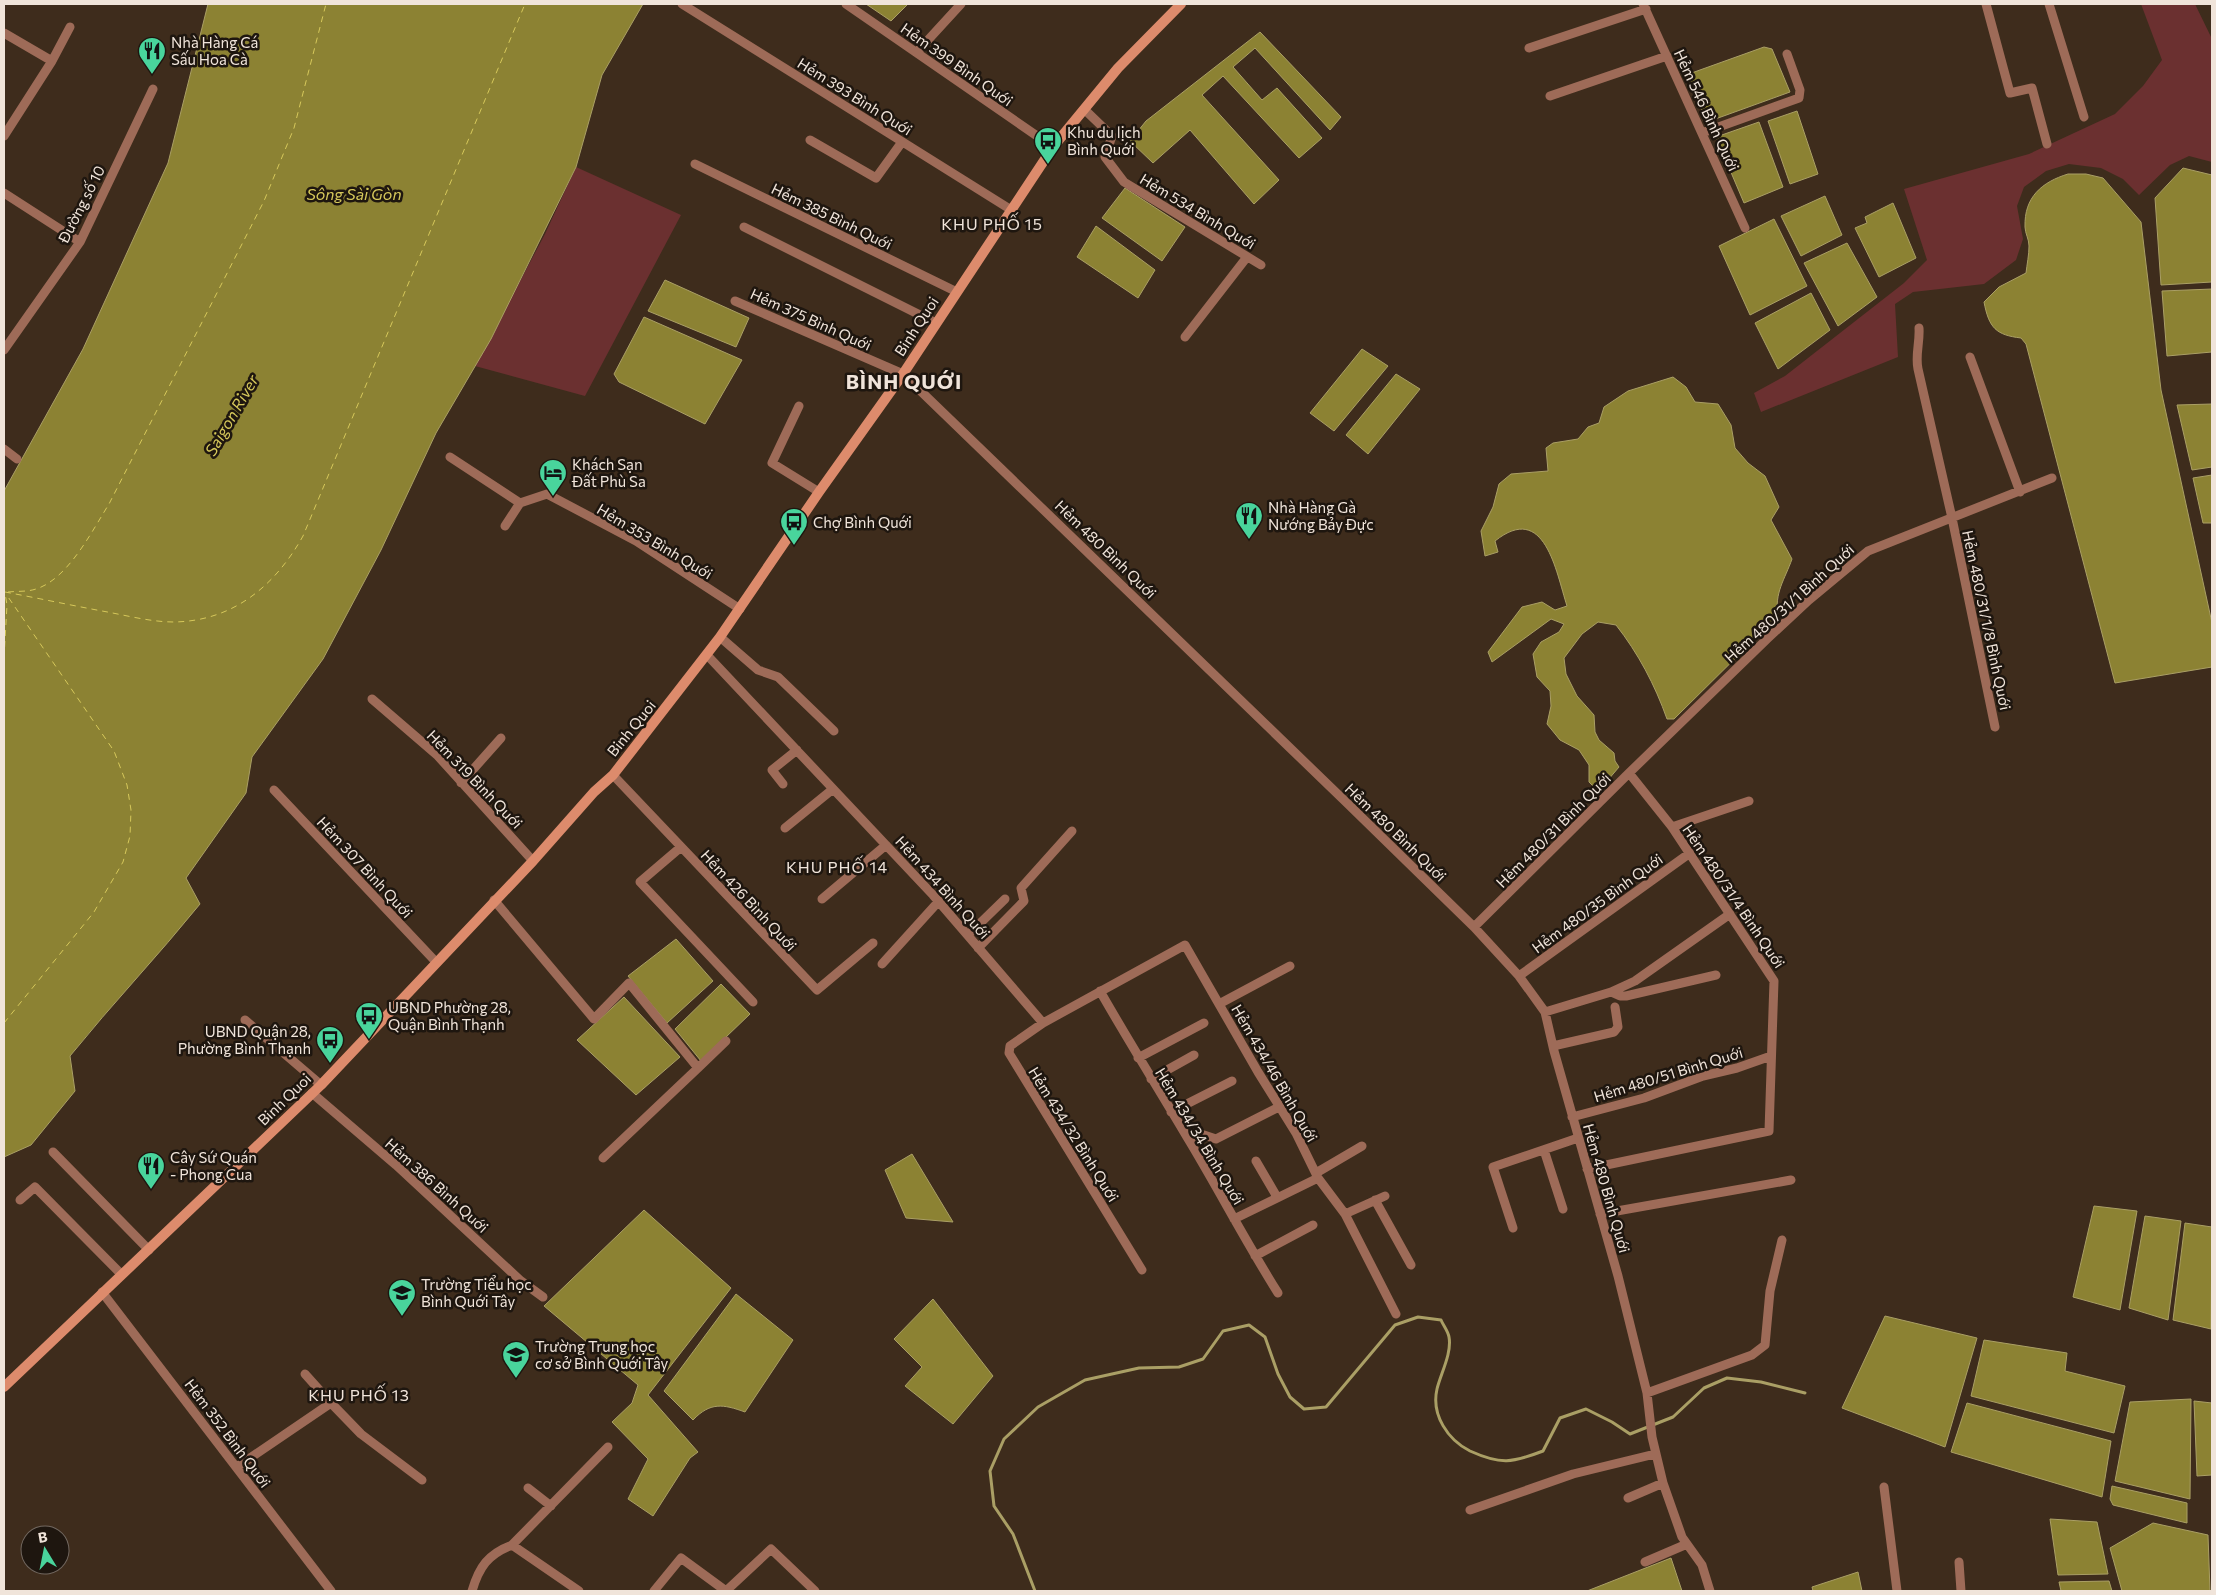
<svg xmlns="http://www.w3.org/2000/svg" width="2216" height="1595" viewBox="0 0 2216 1595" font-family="Commissioner,sans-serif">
<rect width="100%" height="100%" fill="#3e2c1c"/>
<!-- green -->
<path fill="#6b3030" d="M2141 4H2195L2212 39V162L2189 156 2170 165 2139 195 2123 179 2101 168 2069 164 2046 171 2024 187 2017 206 2023 239 2016 260 1984 284 1913 292 1895 304 1898 357 1761 412 1754 393 1785 376 1904 283 1927 260 1904 189 2029 154 2115 114 2143 86 2162 60Z
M576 167 681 215 585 396 475 366 545 234Z"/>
<!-- water -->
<path fill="#8c8233" stroke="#aa9f65" d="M208 4H643L602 75 576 167 491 339 436 433 381 550 323 659 252 757 246 793 186 878 200 904C158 956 112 1004 70 1056L75 1091 31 1145 4 1157V491L83 349 168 163Z
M866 4H908L891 21Z
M1260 32 1341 117 1330 130 1255 48 1233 67 1262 100 1277 88 1322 138 1299 158 1223 76 1202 95 1279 180 1254 204 1190 130 1153 163 1130 141 1146 121Z
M1764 47 1772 49 1790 92 1707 122 1686 75Z
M1797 111 1818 174 1790 184 1768 121Z
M1759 122 1783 187 1744 203 1716 137Z
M2183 168 2212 175V282L2161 285 2155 198Z
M2068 174H2086L2103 178 2141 222 2161 390 2212 623V667L2115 683 2026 344 2021 338C1996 335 1989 328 1984 302L1999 287 2026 273C2027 264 2029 255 2029 246 2029 239 2025 233 2025 227 2024 197 2042 182 2068 174Z
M1125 188 1185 227 1162 261 1102 218Z
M1825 196 1842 235 1801 256 1781 216Z
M1893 203 1916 258 1879 277 1855 228 1867 223 1865 217Z
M1774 219 1807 286 1750 315 1719 246Z
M1096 226 1155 270 1138 298 1077 257Z
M1847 243 1877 297 1838 326 1804 263Z
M665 280 749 318 736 347 648 311Z
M2212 289V352L2167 356 2162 291Z
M1811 293 1830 330 1778 369 1755 323Z
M644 317 742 360 705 424 619 382 614 374Z
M1362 349 1388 366 1334 431 1310 413Z
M1396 374 1420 389 1368 454 1346 435Z
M1673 377 1686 387 1695 402 1718 404 1731 425 1735 448 1748 463 1765 476 1779 507 1771 520 1792 559C1785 579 1774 593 1778 616L1674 719H1667C1655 685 1638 653 1616 625L1598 622 1582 634 1564 658 1566 674 1577 696 1594 715 1595 732 1599 740 1614 753 1615 761 1619 767 1602 787 1596 789 1589 782V765L1579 750 1560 740 1547 724 1551 706 1550 691 1537 677 1533 654 1541 642 1559 632 1564 624 1551 619 1492 662 1488 652 1522 607 1542 602 1555 610 1567 606C1556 572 1545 501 1495 541L1498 552 1485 556 1481 531 1493 507 1499 484 1511 474 1548 471 1546 448 1553 443 1578 439 1588 427 1599 423 1604 407 1628 391Z
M2212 404V467L2192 470 2177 405Z
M2212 475V523H2203L2193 478Z
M676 939 713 981 667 1023 628 976Z
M721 984 750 1014 701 1061 675 1029Z
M624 997 680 1057 636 1095 577 1040Z
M912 1154 953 1222 906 1218 885 1170Z
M2094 1206 2137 1211 2120 1310 2073 1297Z
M644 1210 731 1288 648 1395 698 1452 690 1458 653 1516 628 1499 648 1459 612 1422 632 1403 638 1385 544 1306Z
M2145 1216 2181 1221 2168 1320 2129 1308Z
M2185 1223 2212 1227 2211 1329 2173 1320Z
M736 1294 793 1340 745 1412C723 1404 710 1402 693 1420L664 1391Z
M933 1299 993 1376 953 1424 905 1386 922 1367 894 1339Z
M1885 1316 1977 1338 1945 1447 1842 1408Z
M1984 1340 2067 1353 2065 1371 2125 1386 2114 1433 1971 1396Z
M2191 1399 2190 1499 2115 1481 2130 1402Z
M2194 1401 2212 1403V1475L2197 1476Z
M1967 1403 2111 1441 2102 1497 1951 1452Z
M2112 1486 2187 1503V1523L2113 1505 2110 1499Z
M2050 1519 2097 1522 2108 1574 2058 1575Z
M2153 1523 2208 1535 2210 1591H2122L2110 1548Z
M1671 1558 1682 1591H1587Z
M1858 1572 1862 1591H1813L1812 1587Z
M2109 1581 2112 1591H2061L2059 1582Z"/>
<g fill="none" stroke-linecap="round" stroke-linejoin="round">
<!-- stream -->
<path stroke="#aa9f65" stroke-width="3" d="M1035 1591 1013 1534 994 1506 990 1471 1004 1439 1038 1407 1085 1380 1139 1368 1179 1367 1203 1359 1223 1331 1249 1325 1265 1337 1278 1374 1290 1397 1304 1409 1326 1407 1395 1325 1418 1317 1441 1320C1443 1325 1448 1331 1449 1337 1452 1353 1441 1373 1437 1389 1431 1415 1448 1440 1470 1451 1501 1465 1512 1463 1543 1451L1560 1418 1586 1409 1612 1422 1630 1434 1673 1417 1704 1388 1727 1378 1761 1382 1805 1393"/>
<!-- ferry -->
<path stroke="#d6c85b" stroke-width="1" stroke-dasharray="6 5" stroke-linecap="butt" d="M5 592C37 598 70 605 102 611 125 615 150 622 174 622 233 621 275 586 303 536L525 4
M8 592C17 591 27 592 36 589 68 579 92 531 109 504L264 201 294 128 326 4
M4 658 7 605 5 593
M4 1023 94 912 123 862 130 836 131 810 127 785 114 751 6 594"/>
<!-- street -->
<path stroke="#9e6b58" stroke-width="9" d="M682 4 1013 211
M846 4 1053 147
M1643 4 1745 228
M1986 4 2010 93 2032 88 2047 144
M2049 4 2084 117
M4 33 52 61
M1529 48 1646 9
M917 52 961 4
M1550 96 1667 56
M1084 109 1112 136 1105 157 1124 182 1261 265
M1702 133 1799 98 1800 90 1787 54
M4 136 52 61 70 27
M810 140 876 178 902 142
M695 164 957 292
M4 193 80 242
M744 227 936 323
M735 301 903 374 1348 804 1474 927 1519 976 1545 1012 1554 1051 1618 1276 1647 1393 1652 1437 1663 1483 1682 1537 1702 1565 1710 1591
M1919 328C1920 343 1915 355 1918 369L1952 518 1995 727
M1185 337 1247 257
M4 350 80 242 153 89
M1970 357 2020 492
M799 406 772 463 819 492
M4 449 17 459
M450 457 520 503 547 494 636 541 740 609
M505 526 520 503
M720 637 758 670 778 677 834 731
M707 655 933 895 1043 1023 1185 945 1258 1072 1296 1133 1318 1178 1345 1214 1396 1314
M372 699 437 755 533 861
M1629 773 1767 639 1809 600 1868 551 2052 478
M613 775 817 990 873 943
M461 783 501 738
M783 784 772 770 797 750
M274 790 436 962
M785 828 833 789
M681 847 640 882 753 1002
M822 899 886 845
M494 900 594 1019 629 983 698 1068 603 1158
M1474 927 1629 773 1672 827 1749 801
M968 935 1005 899
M978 948 1024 901 1021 888 1072 831
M882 964 939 901
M1519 976 1690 853
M1100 991C1129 1042 1160 1091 1190 1142 1220 1192 1247 1244 1278 1293
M1611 992 1620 996H1626L1716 975
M1219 1004 1290 966
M1545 1012 1611 992 1635 981 1730 914
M245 1020 321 1085
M1043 1023 1010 1046 1009 1053 1142 1270
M1553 1046 1614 1032 1618 1027 1615 1007
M1138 1058 1204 1023
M698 1068 726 1041
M1151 1079 1194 1055
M312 1093 396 1165 521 1281 543 1297
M1171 1112 1232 1081
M1572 1117 1644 1098 1703 1076 1737 1068 1771 1056
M1190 1142 1204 1135 1216 1139 1279 1107
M1544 1150 1563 1209
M53 1152 149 1250
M1256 1161 1277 1197
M1587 1169 1769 1131 1774 981 1672 827
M1316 1173 1362 1146
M20 1200 35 1187 121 1274
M1375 1200 1411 1265
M1345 1214 1385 1196
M1600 1214 1791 1180
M1234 1219 1318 1178
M1513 1228 1493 1167 1578 1138
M1255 1256 1313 1225
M102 1292 331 1591
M1647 1393 1752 1355 1765 1345 1770 1291 1782 1240
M331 1403 361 1434 422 1480
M237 1467 331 1403 305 1374
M1884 1487 1897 1591
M528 1488 551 1506
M1628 1498 1663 1483
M1470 1510 1573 1474 1655 1454
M512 1545 608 1447
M1645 1562 1687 1544
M1959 1562 1961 1591
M472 1591C479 1567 488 1554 512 1545L579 1591
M654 1591 681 1558 726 1591 771 1549 815 1591"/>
<!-- secondary -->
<path stroke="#dd8b6c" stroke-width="10" d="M4 1387 321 1085 533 861 594 792 613 775 720 637 819 492 903 374 1053 147 1118 68 1181 4"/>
</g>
<!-- icons -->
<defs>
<symbol id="restaurant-pin" viewBox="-11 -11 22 30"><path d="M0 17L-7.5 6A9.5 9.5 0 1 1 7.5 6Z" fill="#49d49c" stroke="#1e160f"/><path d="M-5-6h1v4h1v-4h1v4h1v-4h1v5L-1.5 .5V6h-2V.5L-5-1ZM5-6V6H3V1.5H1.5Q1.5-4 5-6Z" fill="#111"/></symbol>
<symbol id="bus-pin" viewBox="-11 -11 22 30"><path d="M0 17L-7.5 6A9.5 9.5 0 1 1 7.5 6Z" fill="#49d49c" stroke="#1e160f"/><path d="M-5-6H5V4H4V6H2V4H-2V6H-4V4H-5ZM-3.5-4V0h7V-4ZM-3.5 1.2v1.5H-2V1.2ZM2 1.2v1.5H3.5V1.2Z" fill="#111"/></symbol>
<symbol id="hotel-pin" viewBox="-11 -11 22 30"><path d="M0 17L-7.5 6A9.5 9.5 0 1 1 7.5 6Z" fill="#49d49c" stroke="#1e160f"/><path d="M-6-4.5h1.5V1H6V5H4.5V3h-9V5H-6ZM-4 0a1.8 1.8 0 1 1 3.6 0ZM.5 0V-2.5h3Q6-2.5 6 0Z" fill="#111"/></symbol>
<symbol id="school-pin" viewBox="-11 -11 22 30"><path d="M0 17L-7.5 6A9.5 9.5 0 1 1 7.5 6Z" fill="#49d49c" stroke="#1e160f"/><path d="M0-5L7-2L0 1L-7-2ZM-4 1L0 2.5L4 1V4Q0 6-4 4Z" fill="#111"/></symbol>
</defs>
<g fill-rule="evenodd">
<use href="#restaurant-pin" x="136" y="35" width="32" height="43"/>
<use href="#bus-pin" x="1032" y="125" width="32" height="43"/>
<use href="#hotel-pin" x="537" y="457" width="32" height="43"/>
<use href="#restaurant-pin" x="1233" y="500" width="32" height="43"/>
<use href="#bus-pin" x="778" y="506" width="32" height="43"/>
<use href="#bus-pin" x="353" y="1000" width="32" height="43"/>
<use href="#bus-pin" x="314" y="1024" width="32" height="43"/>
<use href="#restaurant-pin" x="135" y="1150" width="32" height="43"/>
<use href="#school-pin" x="386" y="1277" width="32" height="43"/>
<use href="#school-pin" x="500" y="1339" width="32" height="43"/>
</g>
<g text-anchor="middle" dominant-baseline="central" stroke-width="5" stroke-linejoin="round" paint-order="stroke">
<!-- poi labels -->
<g font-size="15" fill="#f0e4da" stroke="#1e160f" text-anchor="start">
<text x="171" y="42">Nhà Hàng Cá<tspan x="171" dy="17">Sấu Hoa Cà</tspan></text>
<text x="1067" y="132">Khu du lịch<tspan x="1067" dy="17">Bình Quới</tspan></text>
<text x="572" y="464">Khách Sạn<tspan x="572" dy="17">Đất Phù Sa</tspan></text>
<text x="1268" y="507">Nhà Hàng Gà<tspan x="1268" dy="17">Nướng Bảy Đực</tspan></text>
<text x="813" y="522">Chợ Bình Quới</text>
<text x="388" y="1007">UBND Phường 28,<tspan x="388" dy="17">Quận Bình Thạnh</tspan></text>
<text x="311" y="1031" text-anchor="end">UBND Quận 28,<tspan x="311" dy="17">Phường Bình Thạnh</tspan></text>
<text x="170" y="1157">Cây Sứ Quán<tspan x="170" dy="17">- Phong Cua</tspan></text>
<text x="421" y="1284">Trường Tiểu học<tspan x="421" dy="17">Bình Quới Tây</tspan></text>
<text x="535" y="1346">Trường Trung học<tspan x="535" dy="17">cơ sở Bình Quới Tây</tspan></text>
</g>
<!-- street labels -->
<g font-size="15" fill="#f0e4da" stroke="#1e160f">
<text transform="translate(957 64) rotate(35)">Hẻm 399 Bình Quới</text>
<text transform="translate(855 96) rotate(32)">Hẻm 393 Bình Quới</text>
<text transform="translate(1707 110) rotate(65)">Hẻm 546 Bình Quới</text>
<text transform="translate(81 204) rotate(-63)">Đường số 10</text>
<text transform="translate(1198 211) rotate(31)">Hẻm 534 Bình Quới</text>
<text transform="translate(832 216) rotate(26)">Hẻm 385 Bình Quới</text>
<text transform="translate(811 319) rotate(24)">Hẻm 375 Bình Quới</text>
<text transform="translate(916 326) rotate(-57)">Binh Quoi</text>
<text transform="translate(655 541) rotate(31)">Hẻm 353 Bình Quới</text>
<text transform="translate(1106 549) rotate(44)">Hẻm 480 Bình Quới</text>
<text transform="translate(1789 603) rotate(-42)">Hẻm 480/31/1 Bình Quới</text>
<text transform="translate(1987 620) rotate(78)">Hẻm 480/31/1/8 Bình Quới</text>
<text transform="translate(631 728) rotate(-51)">Binh Quoi</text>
<text transform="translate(475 779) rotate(46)">Hẻm 319 Bình Quới</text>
<text transform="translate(1553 830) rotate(-45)">Hẻm 480/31 Bình Quới</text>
<text transform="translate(1396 832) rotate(44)">Hẻm 480 Bình Quới</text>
<text transform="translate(365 867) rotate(47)">Hẻm 307 Bình Quới</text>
<text transform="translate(943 887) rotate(48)">Hẻm 434 Bình Quới</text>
<text transform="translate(1734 896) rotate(56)">Hẻm 480/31/4 Bình Quới</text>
<text transform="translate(749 900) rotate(47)">Hẻm 426 Bình Quới</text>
<text transform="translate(1597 903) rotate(-36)">Hẻm 480/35 Bình Quới</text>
<text transform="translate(1275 1073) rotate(60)">Hẻm 434/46 Bình Quới</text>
<text transform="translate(1668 1074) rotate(-17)">Hẻm 480/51 Bình Quới</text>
<text transform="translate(284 1099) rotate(-44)">Binh Quoi</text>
<text transform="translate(1074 1134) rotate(58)">Hẻm 434/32 Bình Quới</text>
<text transform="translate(1200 1136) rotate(59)">Hẻm 434/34 Bình Quới</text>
<text transform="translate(437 1185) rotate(42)">Hẻm 386 Bình Quới</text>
<text transform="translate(1607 1188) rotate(74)">Hẻm 480 Bình Quới</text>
<text transform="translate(228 1433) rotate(53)">Hẻm 352 Bình Quới</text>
</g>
<!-- water labels -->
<g font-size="16" font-style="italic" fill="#d6c85b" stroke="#1e160f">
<text x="354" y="193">Sông Sài Gòn</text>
<text transform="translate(231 415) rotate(-60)">Saigon River</text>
</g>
<!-- neighbourhood labels -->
<g font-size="16" letter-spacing="1" fill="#f0e4da" stroke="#1e160f">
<text x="992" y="223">KHU PHỐ 15</text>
<text x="837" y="866">KHU PHỐ 14</text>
<text x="359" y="1394">KHU PHỐ 13</text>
</g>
<!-- district labels -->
<g font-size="20" font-weight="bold" letter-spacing="1" fill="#f0e4da" stroke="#1e160f">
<text x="904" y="381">BÌNH QUỚI</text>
</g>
</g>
<!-- border -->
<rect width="2216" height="1595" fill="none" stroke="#f0e4da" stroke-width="10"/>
<!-- north arrow -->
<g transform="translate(45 1550) rotate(350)"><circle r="24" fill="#1e160f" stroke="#726860"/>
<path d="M0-4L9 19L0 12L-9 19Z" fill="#49d49c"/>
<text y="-8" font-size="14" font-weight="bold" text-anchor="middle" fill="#f0e4da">B</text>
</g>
</svg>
